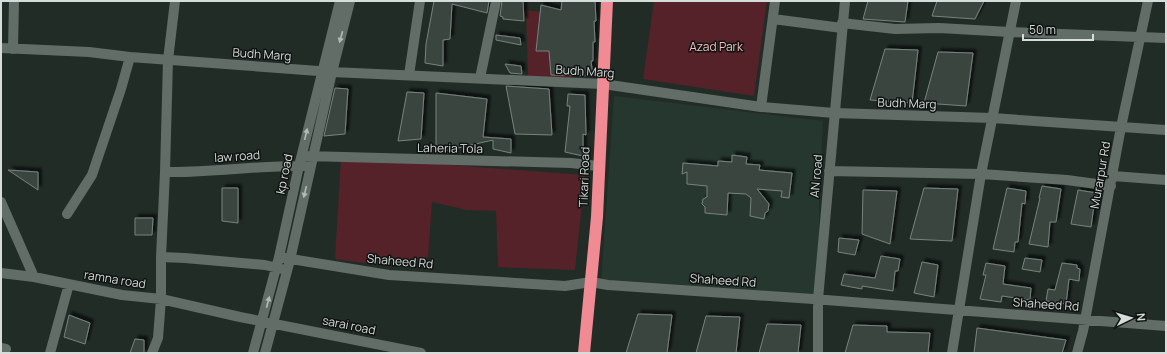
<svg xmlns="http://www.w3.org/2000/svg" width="1167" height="354" viewBox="0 0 1167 354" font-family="Manrope,sans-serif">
<defs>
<filter id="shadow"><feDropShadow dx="3.5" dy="-3.5" stdDeviation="1" flood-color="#0009"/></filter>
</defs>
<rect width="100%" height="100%" fill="#222c27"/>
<!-- built -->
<path fill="#26372f" d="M614 96 823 121 819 204V295L601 284Z"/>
<!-- green -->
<path fill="#542228" d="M654 1H767L754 96 643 79Z
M526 10 572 16 571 79 528 76Z
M341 157 585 175 575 270 498 267 496 211 467 210 432 202 428 257 406 264 364 263 335 259Z"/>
<!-- building -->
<path fill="#3b4540" stroke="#77837d" filter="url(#shadow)" d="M434 1H489L487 13 452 4 450 39 443 40V66L425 63 426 44Z
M502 1H523L524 21 503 19V17L500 16Z
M562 1H595L596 21H594L595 42H593V61H591L593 76 551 75 549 51H536L541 5 561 10Z
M868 1H908L905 22 863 19Z
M937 1H984L975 19 932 16Z
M496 35 520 38 521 45 496 40Z
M885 49 918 50 912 103 870 100Z
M938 52 973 53 966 106 924 103Z
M505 64 521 66 522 74 510 73Z
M506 86 549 89 552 135 515 134Z
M335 88 348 89 345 134 324 136Z
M407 92 424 93 421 139 398 141Z
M436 93 487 99 483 137 511 139V153L493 149V140L436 153Z
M568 94 585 95 586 135 583 134V156L565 152 570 106H567Z
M732 155 747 157 746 164 760 165 759 170 792 173 789 198 781 197 782 191 757 189 769 204 768 211 765 213 764 219 750 216 751 198 746 194 728 193 727 215 705 213V207L702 204 703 199 707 197V186L687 184V172L682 174 683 163 718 166V161L732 162Z
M8 170 38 172V190Z
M1042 186 1061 189 1056 222H1050L1048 247 1029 244 1040 198H1039Z
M222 188H238V223L222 221Z
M924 188 958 189 952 241 910 239Z
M1007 188 1026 191 1025 204 1022 203 1018 242H1015L1014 252 993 249Z
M863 190 897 191 890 244 862 234Z
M1078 190 1097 193 1096 205H1094L1091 227 1071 224Z
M135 218H153L152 235H135Z
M839 238 859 240 855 255 838 252Z
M881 256 900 259 898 271H895L893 291 862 286V289L841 285 844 274 875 278Z
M1025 258 1042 260 1040 272 1022 269Z
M922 262 938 265 934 297 914 293Z
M986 263 1005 266 1003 284 1031 288 1030 300 1002 296 1001 302 980 299 986 275H983Z
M1062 263 1077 265V268L1080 269 1079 281 1069 279 1066 304 1046 301 1048 289 1055 290Z
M638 314 672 315 667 353H626Z
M69 315 90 323 85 344 64 337Z
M706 316 740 317 736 353H696Z
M767 324 801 325 798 353H759Z
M853 325 887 326V332L930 333 928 353H845Z
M977 328 1066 340 1062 353H974Z
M135 339 144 340V353H130Z"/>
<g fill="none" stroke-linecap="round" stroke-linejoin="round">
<!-- minor -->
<path stroke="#626d67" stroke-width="10" d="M773 19 842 28
M842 23 895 29 939 28 1010 32 1166 38
M1 48 89 52 130 57 332 72 603 84 761 107 834 113 992 118 1166 130
M13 49 14 1
M409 75 420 1
M480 78 496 1
M761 107 775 1
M307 156 571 163 598 166
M829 171 981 174 1067 180 1111 186
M165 172C212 173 258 165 305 166
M1113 176 1166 180
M1 202 34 277 122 295 161 299 240 317 421 353
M67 214 92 175 121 89 130 57
M161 257 185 258 265 265 282 269
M279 257 389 275 565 286 591 282 608 285 813 299 1166 326
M1 273 34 277
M1 348 6 349
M50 353 69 284
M152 353 158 338 161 299V257L165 172 168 60 175 1
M253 353 279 257 299 166 340 1
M265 353 290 260 332 72 350 1
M818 353V299L845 1
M952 353 981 174 1016 1
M1077 353 1083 331 1121 127 1148 1"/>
<!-- highway -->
<path stroke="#f08a93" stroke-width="12" d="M584 353 597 217 607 1"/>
</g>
<!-- one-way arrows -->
<defs><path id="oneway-solid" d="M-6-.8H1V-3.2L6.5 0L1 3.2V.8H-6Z"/></defs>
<g fill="#b3bbb7">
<use href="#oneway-solid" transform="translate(341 37) rotate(105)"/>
<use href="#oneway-solid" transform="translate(306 134) rotate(-77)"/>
<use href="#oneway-solid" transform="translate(305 192) rotate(103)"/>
<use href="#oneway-solid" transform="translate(268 302) rotate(-75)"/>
</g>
<g text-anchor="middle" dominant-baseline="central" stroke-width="3" stroke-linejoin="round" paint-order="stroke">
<!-- park labels -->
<g font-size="12" fill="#f5bdc0" stroke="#0f1311">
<text x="716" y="46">Azad Park</text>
</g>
<!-- street labels -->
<g font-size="12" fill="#d6dcd9" stroke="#0f1311">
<text transform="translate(262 54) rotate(4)">Budh Marg</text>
<text transform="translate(585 71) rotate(4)">Budh Marg</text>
<text transform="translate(907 103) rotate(2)">Budh Marg</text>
<text transform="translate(450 148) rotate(1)">Laheria Tola</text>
<text transform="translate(237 156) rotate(-4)">law road</text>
<text transform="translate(284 174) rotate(-78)">kp road</text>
<text transform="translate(1100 175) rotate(-80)">Murarpur Rd</text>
<text transform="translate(816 176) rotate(-85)">AN road</text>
<text transform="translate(584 177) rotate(-88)">Tikari Road</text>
<text transform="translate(400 261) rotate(5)">Shaheed Rd</text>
<text transform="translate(115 279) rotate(9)">ramna road</text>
<text transform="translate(723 280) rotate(4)">Shaheed Rd</text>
<text transform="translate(1046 304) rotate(4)">Shaheed Rd</text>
<text transform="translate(349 325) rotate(11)">sarai road</text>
</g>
</g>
<!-- border -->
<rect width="1167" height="354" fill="none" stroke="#d6dcd9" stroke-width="4"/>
<!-- north arrow -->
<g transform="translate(1131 318) rotate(85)" stroke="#0f1311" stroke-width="3" paint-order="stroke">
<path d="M0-3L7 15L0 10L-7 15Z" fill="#d6dcd9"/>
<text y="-6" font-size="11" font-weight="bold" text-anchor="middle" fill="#d6dcd9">N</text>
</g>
<!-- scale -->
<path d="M1023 34v6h70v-6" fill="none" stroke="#d6dcd9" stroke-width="2"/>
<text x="1029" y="34" font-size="12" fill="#d6dcd9" stroke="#0f1311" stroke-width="3" paint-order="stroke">50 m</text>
</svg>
